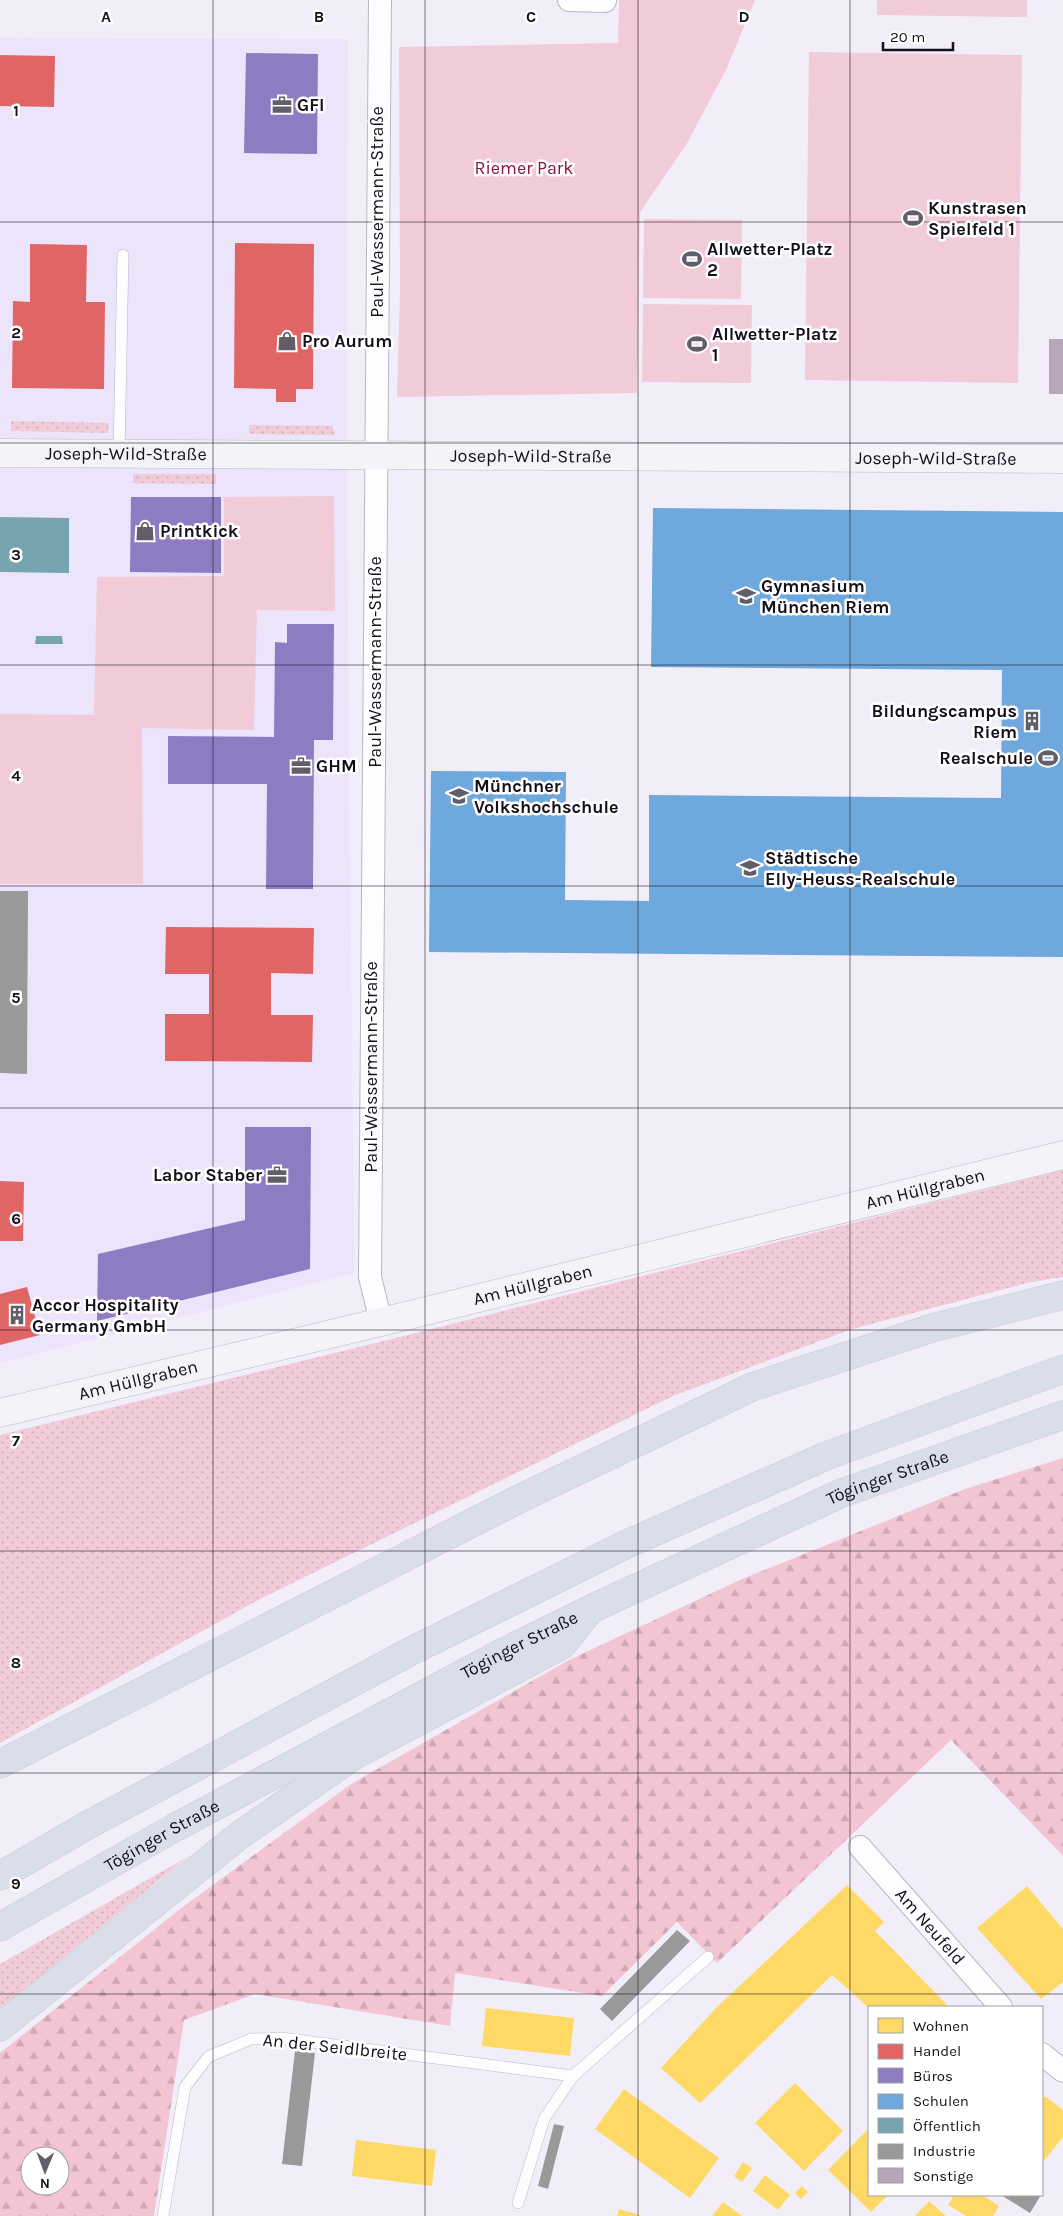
<svg xmlns="http://www.w3.org/2000/svg" width="1063" height="2216" viewBox="0 0 1063 2216" font-family="Karla,sans-serif">
<defs>
<pattern id="grass-dots" width="8" height="8" patternUnits="userSpaceOnUse" patternTransform="scale(1.25)"><rect width="8" height="8" fill="#f1ccd8"/><path d="M2 2h.1M6 6h.1" fill="none" stroke="#ceaeb9" stroke-width="1.8" stroke-linecap="round"/></pattern>
<pattern id="forest-firs" width="22" height="20" patternUnits="userSpaceOnUse" patternTransform="scale(1.25)"><rect width="22" height="20" fill="#f3c5d3"/><path d="M5 1l3.5 6h-7zM16 11l3.5 6h-7z" fill="#cfa8b5"/></pattern>
</defs>
<rect width="100%" height="100%" fill="#f1eef9"/>
<!-- built -->
<path fill="#ebe4fb" d="M0 38 348 39 346 408 354 1273 0 1363Z"/>
<!-- grass -->
<path fill="url(#grass-dots)" d="M11 421 109 423 108 433 11 431Z
M249 425 333 426 334 435 249 434Z
M133 474H216V484L133 483Z
M1063 1170V1277L1031 1282 852 1329 673 1396 262 1598 0 1743V1435L404 1336Z
M189 1856 0 2009V1964Z"/>
<!-- forest -->
<path fill="url(#forest-firs)" fill-rule="evenodd" d="M1063 1458V1856L951 1740 717 1963 677 1922 602 1996 455 1973 450 2026 255 1994 184 2020 154 2216H0V2053L180 1909 351 1784 569 1660 742 1579 965 1489ZM30 2156H60V2186H30Z"/>
<!-- park -->
<path fill="#f1ccd8" d="M619 0H755L726 70 686 145 640 212 637 393 397 397 400 291 399 47 618 43Z
M877 0H1027V17L877 15Z
M809 52 1022 55 1018 383 805 380Z
M644 219 742 220 741 299 643 298Z
M643 304 752 305 751 383 642 382Z
M334 496 335 611 257 610 254 730 142 728 143 884H0V714L94 715 97 577 224 576V497Z"/>
<!-- homes -->
<path fill="#ffd966" d="M847 1885 884 1922 875 1931 949 2007H868L832 1975 700 2103 661 2068 717 2007Z
M1027 1886 1063 1929V1982L1041 1999 977 1928Z
M486 2008 574 2018 570 2056 482 2046Z
M795 2083 843 2131 804 2171 755 2123Z
M624 2089 719 2158 690 2198 595 2129Z
M1045 2096 1063 2110V2137L1043 2162 1042 2161V2100Z
M869 2128V2195H888L871 2212 828 2170Z
M356 2140 436 2150 432 2186 352 2176Z
M743 2162 752 2168 742 2182 734 2176Z
M765 2175 790 2195 778 2210 753 2191Z
M802 2186 808 2192 801 2199 795 2193Z
M954 2195H982L999 2206 993 2216H966L948 2205Z
M929 2201 946 2216H915Z
M723 2202 742 2216H712Z
M619 2209 640 2215V2216H617Z"/>
<!-- shops -->
<path fill="#e06666" d="M0 55 55 56 54 107 0 106Z
M235 243 314 244 313 389H296V402H276V389L234 388Z
M30 244 87 245 86 302H105L104 389 12 388 13 301 30 302Z
M166 927 314 928 313 974 271 973V1015H313L312 1062 165 1061V1014H209V974H165Z
M0 1181 24 1182 23 1241H0Z
M27 1287 40 1335 0 1345V1294Z"/>
<!-- offices -->
<path fill="#8e7cc3" d="M246 53 318 54 317 154 244 153Z
M131 497H221V573L130 572Z
M287 624H334L333 740H314L313 889H266L267 784H168V736L274 737 275 642 287 643Z
M245 1127H311L310 1269 97 1321 98 1254 245 1220Z"/>
<!-- schools -->
<path fill="#6fa8dc" d="M653 508 1063 512V957L429 952 431 771 566 772 565 900 649 901V795L1001 798 1002 670 651 667Z"/>
<!-- public -->
<path fill="#76a5af" d="M0 517 69 518V573L0 572Z
M36 636H62L63 644H35Z"/>
<!-- industry -->
<path fill="#999" d="M0 891H28L27 1074 0 1073Z
M677 1930 690 1941 612 2021 600 2009Z
M295 2051 315 2053 302 2166 282 2164Z
M554 2124 564 2126 548 2189 538 2186Z
M1001 2195H1041L1030 2213Z"/>
<!-- building -->
<path fill="#b6a6b7" d="M1049 339H1063V394H1049Z"/>
<g fill="none" stroke-linecap="round" stroke-linejoin="round">
<defs>
<path id="lane" d="M119 453 123 255
M518 2203 544 2119 573 2076 708 1957
M163 2216 185 2087 208 2057 251 2039 281 2038 573 2076"/>
<g id="street">
<path d="M380 0 370 1277 381 1322"/>
<path d="M569 0 605 1"/>
<path id="s1" d="M860 1847 1001 2007"/>
<path d="M1042 2054 1063 2071"/>
</g>
<g id="secondary">
<path id="s2" d="M0 453 1063 459"/>
<path id="s3" d="M0 1413 381 1322 1063 1155"/>
</g>
<g id="highway">
<path d="M0 1764 519 1499 752 1387 932 1328 1063 1295"/>
<path d="M0 1876 86 1826 413 1650 627 1544 826 1456 1063 1369"/>
<path id="s4" d="M0 1927 174 1828 500 1654 591 1609 842 1493 1063 1415"/>
<path d="M0 2027 240 1835 353 1756 562 1645 587 1614"/>
</g>
</defs>
<!-- lane casing -->
<use href="#lane" stroke="#bbb7c3" stroke-width="12"/>
<!-- street casing -->
<use href="#street" stroke="#bbb7c3" stroke-width="24"/>
<!-- secondary casing -->
<use href="#secondary" stroke="#bbb7c3" stroke-width="29"/>
<!-- highway casing -->
<use href="#highway" stroke="#cbc9cf" stroke-width="29"/>
<!-- lane -->
<use href="#lane" stroke="#fdfcfe" stroke-width="11"/>
<!-- street -->
<use href="#street" stroke="#fdfcfe" stroke-width="22"/>
<!-- secondary -->
<use href="#secondary" stroke="#f3f3f8" stroke-width="28"/>
<!-- highway -->
<use href="#highway" stroke="#daddea" stroke-width="28"/>
</g>
<!-- grid -->
<path fill="none" stroke="#140f1b" stroke-width="1" stroke-opacity="0.55" d="M213 0V2216M425 0V2216M638 0V2216M850 0V2216M0 222H1063M0 443H1063M0 665H1063M0 886H1063M0 1108H1063M0 1330H1063M0 1551H1063M0 1773H1063M0 1994H1063"/>
<!-- icons -->
<defs>
<symbol id="office-bare" viewBox="-9 -9 18 18"><path d="M-6-3h4V-5.5h4V-3h4V5H-6ZM-1-4.5V-3h2v-1.5ZM-6 0V1H6V0Z" fill="#615d69" stroke="#fff" stroke-width="2.5" paint-order="stroke"/></symbol>
<symbol id="stadium-bare" viewBox="-9 -9 18 18"><path d="M0-5a6.5 5 0 1 0 0 10a6.5 5 0 1 0 0-10ZM-3.5-1.8h7v3.6h-7Z" fill="#615d69" stroke="#fff" stroke-width="2.5" paint-order="stroke"/></symbol>
<symbol id="shop-bare" viewBox="-9 -9 18 18"><path d="M-5-2.5h2.3a2.7 3.5 0 0 1 5.4 0H5L5.5 6h-11ZM-1.5-2.5h3a1.5 2.3 0 0 0-3 0Z" fill="#615d69" stroke="#fff" stroke-width="2.5" paint-order="stroke"/></symbol>
<symbol id="school-bare" viewBox="-9 -9 18 18"><path d="M0-5L7-2L0 1L-7-2ZM-4 1L0 2.5L4 1V4Q0 6-4 4Z" fill="#615d69" stroke="#fff" stroke-width="2.5" paint-order="stroke"/></symbol>
<symbol id="building-bare" viewBox="-9 -9 18 18"><path d="M-4-6H4V6H1V3H-1V6H-4ZM-2.5-4.3h1.7v1.8h-1.7ZM.8-4.3h1.7v1.8H.8ZM-2.5-1h1.7V.8h-1.7ZM.8-1h1.7V.8H.8Z" fill="#615d69" stroke="#fff" stroke-width="2.5" paint-order="stroke"/></symbol>
</defs>
<g fill-rule="evenodd">
<use href="#office-bare" x="268" y="91" width="28" height="28"/>
<use href="#stadium-bare" x="899" y="204" width="28" height="28"/>
<use href="#stadium-bare" x="678" y="245" width="28" height="28"/>
<use href="#shop-bare" x="273" y="327" width="28" height="28"/>
<use href="#stadium-bare" x="683" y="330" width="28" height="28"/>
<use href="#shop-bare" x="131" y="517" width="28" height="28"/>
<use href="#school-bare" x="732" y="582" width="28" height="28"/>
<use href="#building-bare" x="1018" y="707" width="28" height="28"/>
<use href="#stadium-bare" x="1034" y="744" width="28" height="28"/>
<use href="#office-bare" x="287" y="752" width="28" height="28"/>
<use href="#school-bare" x="445" y="782" width="28" height="28"/>
<use href="#school-bare" x="736" y="854" width="28" height="28"/>
<use href="#office-bare" x="263" y="1161" width="28" height="28"/>
<use href="#building-bare" x="3" y="1301" width="28" height="28"/>
</g>
<g text-anchor="middle" dominant-baseline="central" stroke-width="5" stroke-linejoin="round" paint-order="stroke">
<!-- poi labels -->
<g font-size="18" font-weight="bold" fill="#140f1b" stroke="#fff" text-anchor="start">
<text x="297" y="105">GFI</text>
<text x="928" y="208">Kunstrasen<tspan x="928" dy="21">Spielfeld 1</tspan></text>
<text x="707" y="249">Allwetter-Platz<tspan x="707" dy="21">2</tspan></text>
<text x="712" y="334">Allwetter-Platz<tspan x="712" dy="21">1</tspan></text>
<text x="302" y="341">Pro Aurum</text>
<text x="160" y="531">Printkick</text>
<text x="761" y="586">Gymnasium<tspan x="761" dy="21">München Riem</tspan></text>
<text x="1017" y="711" text-anchor="end">Bildungscampus<tspan x="1017" dy="21">Riem</tspan></text>
<text x="1033" y="758" text-anchor="end">Realschule</text>
<text x="316" y="766">GHM</text>
<text x="474" y="786">Münchner<tspan x="474" dy="21">Volkshochschule</tspan></text>
<text x="765" y="858">Städtische<tspan x="765" dy="21">Elly-Heuss-Realschule</tspan></text>
<text x="262" y="1175" text-anchor="end">Labor Staber</text>
<text x="32" y="1305">Accor Hospitality<tspan x="32" dy="21">Germany GmbH</tspan></text>
</g>
<!-- park labels -->
<g font-size="18" fill="#88133d" stroke="#fff">
<text x="524" y="168">Riemer Park</text>
</g>
<!-- street labels -->
<g font-size="18" fill="#140f1b" stroke="#fff">
<text transform="translate(377 212) rotate(-90)">Paul-Wassermann-Straße</text>
<text stroke="none"><textPath href="#s2" startOffset="126">Joseph-Wild-Straße</textPath></text>
<text stroke="none"><textPath href="#s2" startOffset="531">Joseph-Wild-Straße</textPath></text>
<text stroke="none"><textPath href="#s2" startOffset="936">Joseph-Wild-Straße</textPath></text>
<text transform="translate(375 662) rotate(-90)">Paul-Wassermann-Straße</text>
<text transform="translate(371 1067) rotate(-90)">Paul-Wassermann-Straße</text>
<text stroke="none"><textPath href="#s3" startOffset="952">Am Hüllgraben</textPath></text>
<text stroke="none"><textPath href="#s3" startOffset="548">Am Hüllgraben</textPath></text>
<text stroke="none"><textPath href="#s3" startOffset="142">Am Hüllgraben</textPath></text>
<text stroke="none"><textPath href="#s4" startOffset="996">Töginger Straße</textPath></text>
<text stroke="none"><textPath href="#s4" startOffset="591">Töginger Straße</textPath></text>
<text stroke="none"><textPath href="#s4" startOffset="186">Töginger Straße</textPath></text>
<text stroke="none"><textPath href="#s1" startOffset="106">Am Neufeld</textPath></text>
<text transform="translate(335 2047) rotate(6)">An der Seidlbreite</text>
</g>
</g>
<g font-size="16" text-anchor="middle" font-weight="bold" fill="#140f1b" stroke="#fff" stroke-width="5" stroke-linejoin="round" paint-order="stroke">
<text x="106" y="22">A</text>
<text x="319" y="22">B</text>
<text x="531" y="22">C</text>
<text x="744" y="22">D</text>
<text x="16" y="116">1</text>
<text x="16" y="338">2</text>
<text x="16" y="560">3</text>
<text x="16" y="781">4</text>
<text x="16" y="1003">5</text>
<text x="16" y="1224">6</text>
<text x="16" y="1446">7</text>
<text x="16" y="1668">8</text>
<text x="16" y="1889">9</text>
</g>
<!-- legend -->
<rect x="868" y="2006" width="175" height="190" fill="#ffffff" stroke="#a19fa4"/>
<rect x="878" y="2018" width="25" height="15" fill="#ffd966" stroke="#a19fa4"/>
<text x="913" y="2031" font-size="15" fill="#140f1b">Wohnen</text>
<rect x="878" y="2044" width="25" height="15" fill="#e06666" stroke="#a19fa4"/>
<text x="913" y="2056" font-size="15" fill="#140f1b">Handel</text>
<rect x="878" y="2068" width="25" height="15" fill="#8e7cc3" stroke="#a19fa4"/>
<text x="913" y="2081" font-size="15" fill="#140f1b">Büros</text>
<rect x="878" y="2094" width="25" height="15" fill="#6fa8dc" stroke="#a19fa4"/>
<text x="913" y="2106" font-size="15" fill="#140f1b">Schulen</text>
<rect x="878" y="2118" width="25" height="15" fill="#76a5af" stroke="#a19fa4"/>
<text x="913" y="2131" font-size="15" fill="#140f1b">Öffentlich</text>
<rect x="878" y="2144" width="25" height="15" fill="#999999" stroke="#a19fa4"/>
<text x="913" y="2156" font-size="15" fill="#140f1b">Industrie</text>
<rect x="878" y="2168" width="25" height="15" fill="#b6a6b7" stroke="#a19fa4"/>
<text x="913" y="2181" font-size="15" fill="#140f1b">Sonstige</text>
<!-- north arrow -->
<g transform="translate(45 2171) rotate(181)"><circle r="24" fill="#ffffff" stroke="#a19fa4"/>
<path d="M0-4L9 19L0 12L-9 19Z" fill="#615d69"/>
<text y="-8" font-size="14" font-weight="bold" text-anchor="middle" fill="#140f1b">N</text>
</g>
<!-- scale -->
<path d="M883 42v8h70v-8" fill="none" stroke="#140f1b" stroke-width="2.5"/>
<text x="890" y="42" font-size="15" fill="#140f1b" stroke="#ffffff" stroke-width="4" paint-order="stroke">20 m</text>
</svg>
